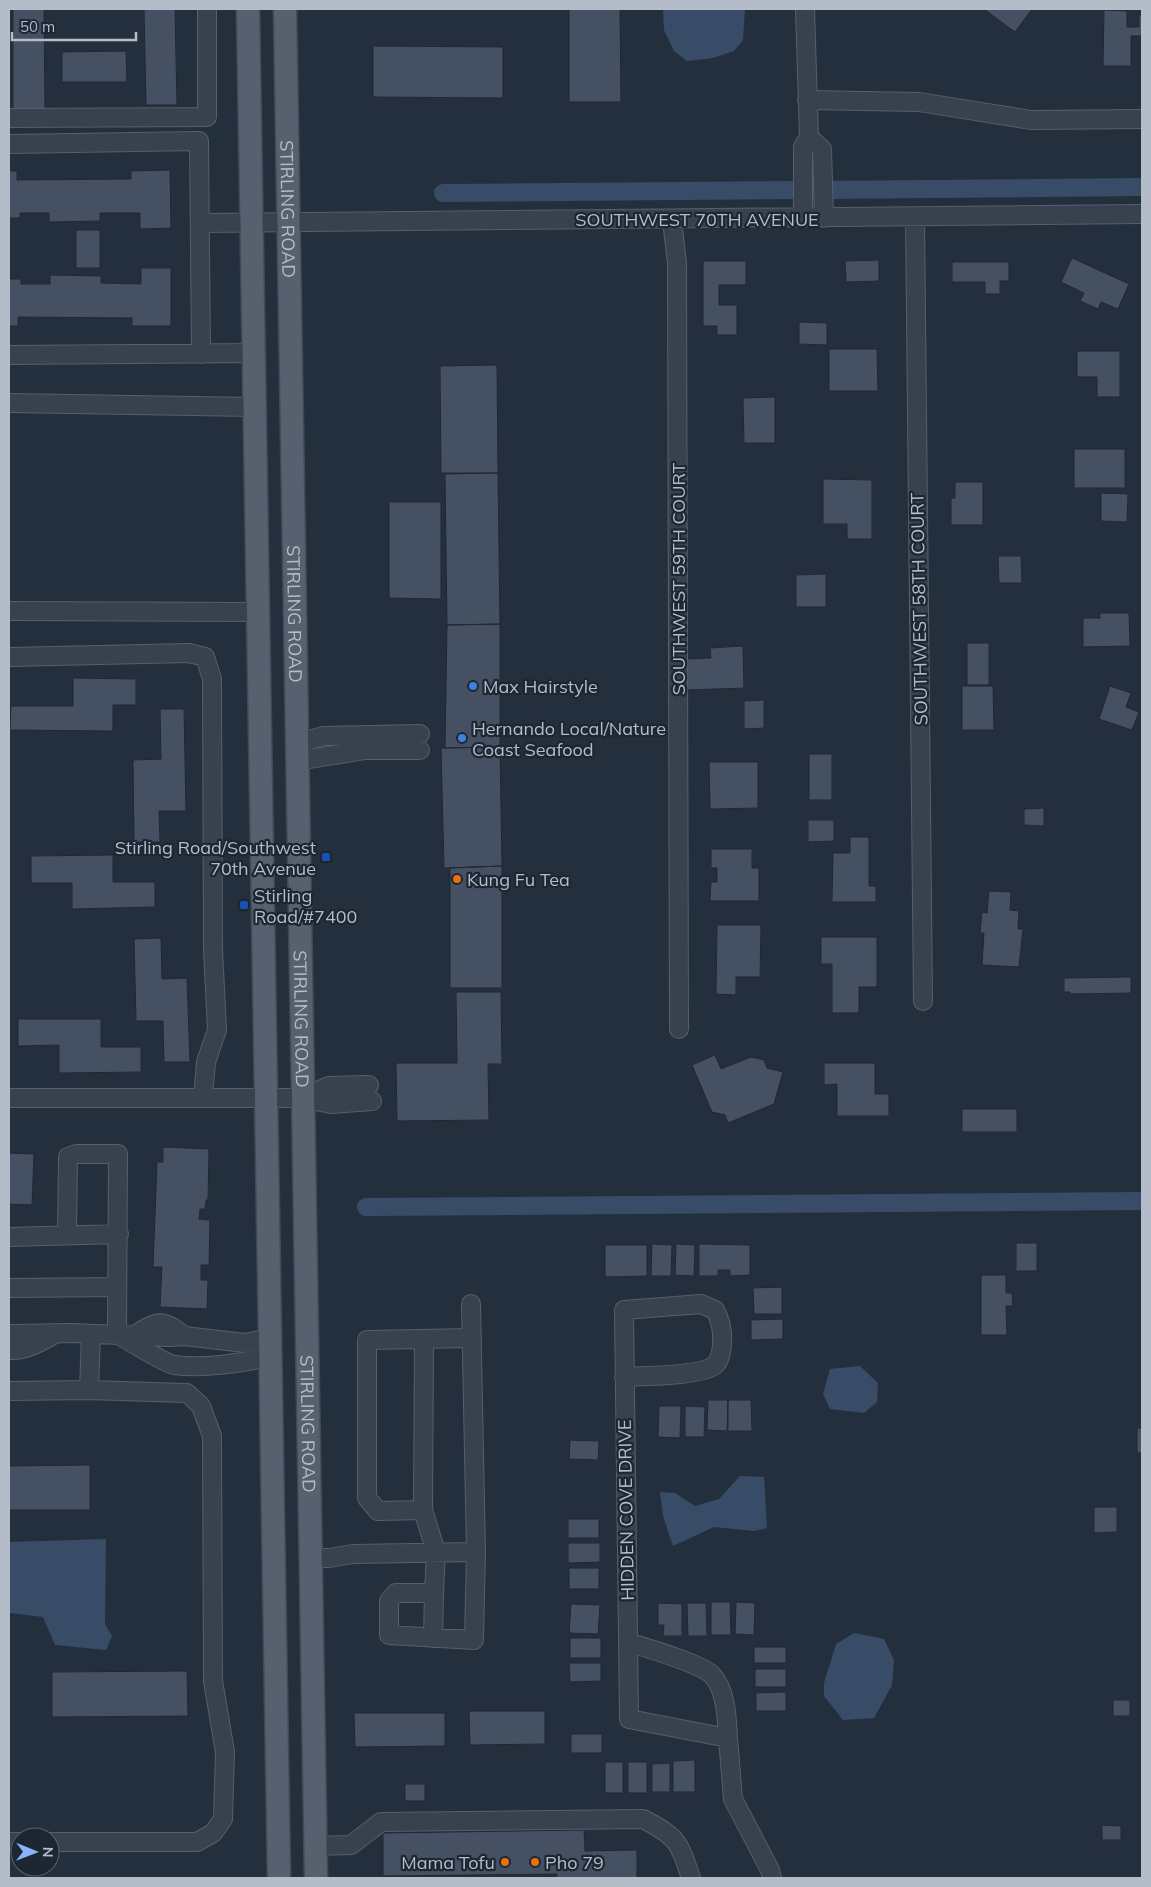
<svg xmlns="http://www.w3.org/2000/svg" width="1151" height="1887" viewBox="0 0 1151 1887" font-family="Mulish,sans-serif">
<rect width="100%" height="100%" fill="#242f3e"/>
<!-- water -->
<path fill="#394c67" d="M663 9H745L743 40 734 51 713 58 687 61 674 51 664 30Z
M860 1366 878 1383 877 1402 864 1413 830 1409 823 1394 830 1369Z
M740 1476 764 1477 767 1528 754 1531 714 1527 673 1546 663 1516 660 1492 675 1493 695 1506 719 1499Z
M106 1539 105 1624 112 1636 106 1650 55 1645 43 1617 9 1613V1542Z
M854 1633 884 1639 894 1660 892 1685 874 1718 843 1720 824 1696V1683L836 1644Z"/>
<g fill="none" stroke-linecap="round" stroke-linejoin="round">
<!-- canal -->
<path stroke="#394c67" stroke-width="18" d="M819 190 1142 187
M443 193 792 190
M366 1207 1142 1201"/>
</g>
<!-- building -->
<path fill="#455162" stroke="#1f2835" d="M13 9H44L45 109 13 110Z
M144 9H175L177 105H146Z
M569 9H620L621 102H569Z
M984 9H1032L1015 32Z
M1104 10 1127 11V27H1139V15H1142V36H1131V66H1103Z
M373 46 503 47V98L373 97Z
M126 51 127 82H62V52Z
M170 170 171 228 140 229V213H100V221L49 222V213H20V218H9V229V171H17V180L131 179V171Z
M76 230H100V268H76Z
M1072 258 1129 284 1118 309 1101 302 1098 309 1080 301 1084 293 1061 282Z
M879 260V281L846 282 845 261Z
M703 261H746V285H719V305H737V335H717V326H703Z
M952 262H1009V281H1000V294H985V282H952Z
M9 268H10V279H21V284H50V275L101 276V283L141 284V268H171V326H132V318L18 317V326H9Z
M799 322 827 323V345L799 344Z
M829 349H877L878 391H829Z
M1077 351H1120V397H1097V377H1077Z
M497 365 498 473H441L440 366Z
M775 397V443H744L743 398Z
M1074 449H1125V488H1074Z
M498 473 500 624 447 625 445 474Z
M823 479 872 480V539H847V524H823Z
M955 482H983V525H951V498H955Z
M1101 493 1128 494 1127 522 1101 521Z
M389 502H441V599L389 598Z
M998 556H1021L1022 583H999Z
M826 574V607H796V575Z
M1100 613H1129L1130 646 1083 647V618H1100Z
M500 624V747L445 748 447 625Z
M967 643H989V685H967Z
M743 646 744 688 686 690 684 659 711 658 710 648Z
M73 678 136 679V705H113V731L10 730 11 706H73Z
M962 686H993L994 730H962Z
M1110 686 1131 693 1126 707 1139 712 1132 730 1099 719Z
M764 700V728L744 729V701Z
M160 709H184L186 811H159L160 842H134L133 760 161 759Z
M500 747 502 866 444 868 441 748Z
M809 754H832V800H809Z
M709 762H758V808L710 809Z
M1044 808V826L1024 825V809Z
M808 820H834V841L808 842Z
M850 837H869V886H876V902H832L833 853H850Z
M711 849H752V868H759V901H710L711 882H717V868H711Z
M113 855V882H155V907L72 909V883H31V856Z
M502 866V988H450V868Z
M989 891 1011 892 1010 910 1019 911 1018 929H1023L1019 967 982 965 984 933H980L982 912 987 913Z
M717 925H761L760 977H736V995L716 994Z
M821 937H877V987H859V1013H832V964H821Z
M161 938 162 979 187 978 190 1062H164L163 1021H136L134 939Z
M1131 977V993L1070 994V992H1064V978Z
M456 992H501L502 1064H488L489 1120 397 1121 396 1063H457Z
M18 1019H101V1047H141V1072L59 1073V1045L18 1046Z
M715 1055 721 1069 751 1057 764 1060 767 1068 783 1072 774 1104 728 1123 725 1115 712 1112 692 1065Z
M824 1063H875V1094H889V1116H837V1084L824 1085Z
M962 1109H1017V1132H962Z
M163 1147 209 1149 208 1200H206L205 1209H200L199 1219 210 1220 209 1265H201V1280H208L207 1309 160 1307 162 1267H153L157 1162H163Z
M9 1153 34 1154 32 1205 9 1204Z
M1016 1243H1037V1271H1016Z
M652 1244 672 1245 671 1276H651Z
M676 1244 695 1245 694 1276 675 1275Z
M699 1244 750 1245V1275L730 1276V1270H718V1276H699Z
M605 1245H647V1276L605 1277Z
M981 1275H1006V1293H1012L1013 1306H1006L1007 1335H981Z
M782 1287V1314H754L753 1288Z
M783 1319V1339L751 1340V1320Z
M708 1400H728L727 1431 707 1430Z
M728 1400H751L752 1431H728Z
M659 1406H681L680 1438 658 1437Z
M685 1406 705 1407 704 1437H685Z
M1137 1428H1142V1453H1137Z
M570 1440 599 1441 598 1460 569 1459Z
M90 1465V1510H9V1466Z
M1094 1507H1117V1532L1094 1533Z
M568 1519H599V1538H568Z
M568 1543H600V1562L568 1563Z
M569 1568H599V1589H569Z
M711 1602H730L731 1635H711Z
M736 1602 755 1603 754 1635 735 1634Z
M658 1603 682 1604V1636H663L664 1625H658Z
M687 1603H706L707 1636H688Z
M571 1604 600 1605 598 1634 569 1633Z
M570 1638H601V1658H570Z
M754 1647H786V1663H754Z
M569 1663H601V1681L570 1682Z
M755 1669H786V1687H755Z
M187 1671 188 1716 52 1717V1672Z
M786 1692V1711H756V1693Z
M1113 1700H1130V1716H1113Z
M469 1711H545V1744L470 1745Z
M354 1713H445V1746L355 1747Z
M571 1734H602V1753H571Z
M695 1760V1792H673V1761Z
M605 1762H623V1793H605Z
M628 1762H647V1793H628Z
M670 1763V1792H652V1764Z
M405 1784H425V1801H405Z
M1102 1825 1121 1826V1840H1102Z
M584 1830 585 1851 637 1850V1878H557V1874L383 1876V1833Z"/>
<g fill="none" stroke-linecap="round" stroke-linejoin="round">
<defs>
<path id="minor" d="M807 100 919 102 1031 120 1142 119
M9 118 207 117V9
M809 137 822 149 824 218
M9 144 199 141 201 354
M915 217 923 1001
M803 218V147L809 137 805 9
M672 220 677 263 679 1029
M200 223 1142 214
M9 355 254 353
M9 403 254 407
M9 611 258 612
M9 657 189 653 205 657 212 679 213 949 217 1030 206 1062 203 1098
M296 744 323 736 420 734
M297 761 365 750H420
M9 1098H302L331 1104 372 1101
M302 1098 329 1086 369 1085
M67 1235 68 1157 76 1154H118L117 1335
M9 1237 119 1234
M9 1288 117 1287
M9 1334 72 1333 169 1337 184 1336 245 1343 271 1338
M133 1336C156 1322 162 1316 184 1336
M122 1337C133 1343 164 1363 174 1365 202 1369 244 1363 271 1356
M9 1350C25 1351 39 1343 53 1335
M624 1377C643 1376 703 1376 715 1365 720 1360 722 1350 722 1343 723 1330 721 1321 715 1310L701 1304 624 1310 629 1719 728 1738 733 1799 770 1870 772 1878
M89 1390 91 1334
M9 1391 89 1390 187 1393 201 1406 212 1436 213 1681 225 1752 223 1819 213 1833 197 1842H50
M423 1510 424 1339
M311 1558H329L353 1554 476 1552 471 1304
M434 1593 436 1552 423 1510 378 1511 367 1498V1340L472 1338
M433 1638 434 1593H396L389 1601V1635L474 1640 476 1552
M628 1642C646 1648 700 1663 712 1675 726 1689 727 1719 728 1738
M9 1842H20
M316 1846 351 1845 381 1822 643 1819C678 1837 679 1842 691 1878"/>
<g id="major">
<path d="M248 9 279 1878"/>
<path id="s1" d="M285 9 316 1878"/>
</g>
</defs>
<!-- minor casing -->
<use href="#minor" stroke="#565f6c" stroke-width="20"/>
<!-- major casing -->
<use href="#major" stroke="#414a57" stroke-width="25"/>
<!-- minor -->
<use href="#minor" stroke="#38414e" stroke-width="18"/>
<!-- major -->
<use href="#major" stroke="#56606e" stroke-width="22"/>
</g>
<!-- markers -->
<g fill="#3f7fe0" stroke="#1d2633" stroke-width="2">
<circle cx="473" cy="686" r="5"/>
<circle cx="462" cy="738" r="5"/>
</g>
<g fill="#1a4fb4" stroke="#1d2633" stroke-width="2">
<rect x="321" y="852" width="10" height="10" rx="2.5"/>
<rect x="239" y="900" width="10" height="10" rx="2.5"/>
</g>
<g fill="#e8710a" stroke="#1d2633" stroke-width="2">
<circle cx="457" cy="879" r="5"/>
<circle cx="505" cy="1862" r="5"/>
<circle cx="535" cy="1862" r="5"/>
</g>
<g text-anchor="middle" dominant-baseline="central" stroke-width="4.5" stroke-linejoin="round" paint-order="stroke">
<!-- street labels -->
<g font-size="18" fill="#b4bcc9" stroke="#1d2633">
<text stroke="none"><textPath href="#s1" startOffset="200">STIRLING ROAD</textPath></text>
<text x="697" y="219">SOUTHWEST 70TH AVENUE</text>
<text transform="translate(678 579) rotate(-90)">SOUTHWEST 59TH COURT</text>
<text transform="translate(919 609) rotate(-91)">SOUTHWEST 58TH COURT</text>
<text stroke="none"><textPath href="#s1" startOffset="605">STIRLING ROAD</textPath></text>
<text stroke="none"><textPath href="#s1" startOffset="1010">STIRLING ROAD</textPath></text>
<text stroke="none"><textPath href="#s1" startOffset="1415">STIRLING ROAD</textPath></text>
<text transform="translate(626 1510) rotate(-91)">HIDDEN COVE DRIVE</text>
</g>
<!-- poi labels -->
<g font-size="18" fill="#b4bcc9" stroke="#1d2633" text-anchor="start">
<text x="483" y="686">Max Hairstyle</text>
<text x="472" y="728">Hernando Local/Nature<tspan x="472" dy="21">Coast Seafood</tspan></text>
<text x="316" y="847" text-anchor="end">Stirling Road/Southwest<tspan x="316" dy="21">70th Avenue</tspan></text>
<text x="467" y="879">Kung Fu Tea</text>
<text x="254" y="895">Stirling<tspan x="254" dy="21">Road/#7400</tspan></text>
<text x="495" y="1862" text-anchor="end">Mama Tofu</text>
<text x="545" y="1862">Pho 79</text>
</g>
</g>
<!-- border -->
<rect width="1151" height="1887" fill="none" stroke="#b4bcc9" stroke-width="20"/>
<!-- north arrow -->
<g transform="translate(35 1852) rotate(91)"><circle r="24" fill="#1d2633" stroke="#59626f"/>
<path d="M0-4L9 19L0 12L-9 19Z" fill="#8ab4f8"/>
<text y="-8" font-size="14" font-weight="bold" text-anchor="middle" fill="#b4bcc9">N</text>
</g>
<!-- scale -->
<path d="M12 32v8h124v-8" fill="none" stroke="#b4bcc9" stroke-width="2.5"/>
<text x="20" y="32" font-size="15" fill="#b4bcc9" stroke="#1d2633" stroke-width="4" paint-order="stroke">50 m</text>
</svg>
